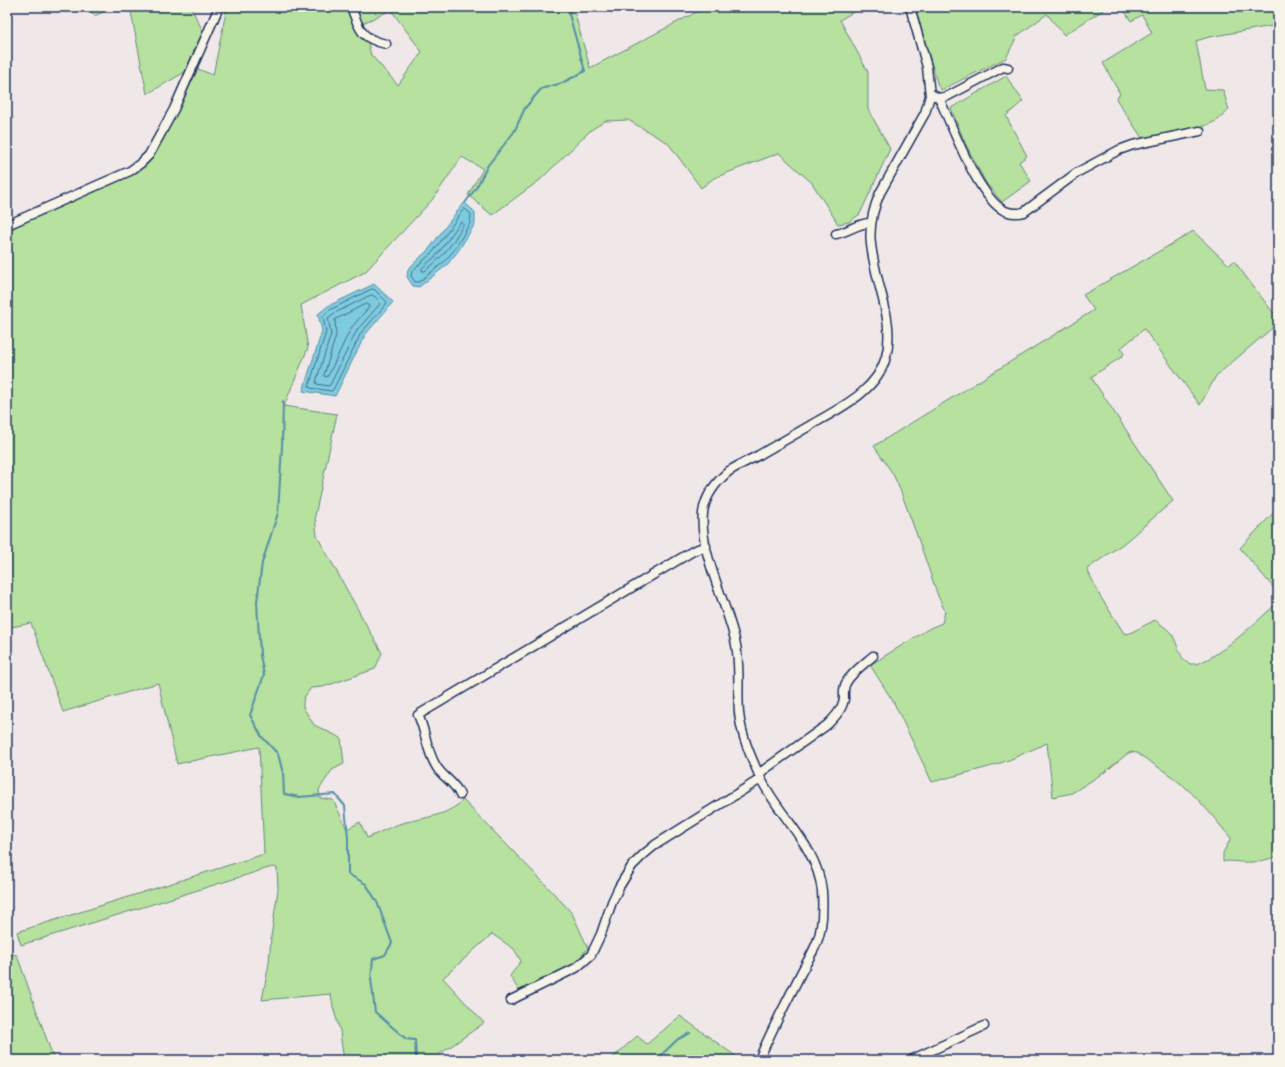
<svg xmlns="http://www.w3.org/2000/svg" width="1285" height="1067" viewBox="0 0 1285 1067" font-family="'Patrick Hand',sans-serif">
<rect width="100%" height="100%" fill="#f0e8e8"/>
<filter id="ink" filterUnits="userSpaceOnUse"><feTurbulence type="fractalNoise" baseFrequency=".025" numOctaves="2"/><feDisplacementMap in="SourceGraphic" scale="8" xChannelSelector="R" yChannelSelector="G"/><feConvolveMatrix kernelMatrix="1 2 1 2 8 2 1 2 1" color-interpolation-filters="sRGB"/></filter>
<g filter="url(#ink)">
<!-- green -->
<path fill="#b6e19e" stroke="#68887e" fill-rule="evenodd" d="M88 7H115L94 16Z
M130 7H209L191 8 203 31 185 72 147 94Z
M227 7H573L590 68 706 7H861L840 20 868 72V109L890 149 860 214 849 222 838 224 812 183 779 153 714 178 701 188 668 143 628 120 605 121 591 130 540 180 492 215 468 195 483 169 462 157 432 200 365 272 301 305 308 348 284 406 337 414 315 516 317 536 382 653 375 669 323 687 311 688 305 696 303 701V707L314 725 341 738 344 764 332 770 319 790 320 798 333 800 347 829 360 822 367 838C378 833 388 828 399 824 422 817 445 818 463 800L546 885 572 913 588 948 573 965 519 991 510 976 521 961 514 949 492 934 443 978 484 1023 437 1056V1060H344L341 1041 340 1031 333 1007 331 994 262 1000 269 963 271 937 276 903 278 889 277 868 272 867 21 945 17 932 264 854 259 747 177 764 158 683 63 712 31 623 7 628V231L140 167 156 153 198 69 213 75ZM391 10 422 52 398 85 371 55 363 23Z
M915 7H1108L1064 35 1047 14 1017 36 1006 58 941 90 938 86Z
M1122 7H1278V25L1209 37 1196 41 1205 89 1223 90 1229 110 1218 120 1198 129 1142 138 1116 99 1120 94 1103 63 1152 33 1142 15 1131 21Z
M1006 76 1023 101 1006 116 1027 156 1019 162 1031 181 1002 202 986 183 965 143 951 108Z
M1193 231 1229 265 1234 261 1278 319V323L1216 376 1200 405 1144 329 1121 348 1124 354 1120 358 1091 377 1173 501 1124 543 1087 569 1100 596 1124 633 1126 634 1130 633 1155 620C1161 625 1169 629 1173 636 1178 644 1179 658 1188 663 1204 673 1265 614 1278 602V856C1267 860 1254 863 1242 862 1235 862 1230 860 1223 862V853L1231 838C1216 821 1202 802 1185 787 1170 774 1153 764 1137 753L1131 752 1127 754 1105 772 1072 793 1053 797 1047 743 1009 760 989 767 932 782 894 703 870 665 930 628 942 623 945 611 938 596 919 541 901 492 893 474 874 446 1094 310 1083 295 1184 237Z
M1278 508V593L1240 548Z
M7 954 17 955 54 1060H7Z
M680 1016 741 1060H610L637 1036 647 1044Z"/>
<!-- water -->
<path fill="#7ecbdd" stroke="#568daa" d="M465 203 475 212V224L458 251 447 265 419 287 413 286 407 277 408 269 429 249 461 206Z
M374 284 393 302 365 335 335 396 303 391 322 331 318 314 328 306Z"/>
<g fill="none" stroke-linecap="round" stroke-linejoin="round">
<!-- shore -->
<path stroke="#436d91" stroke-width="1" d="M465 209 471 214 470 223 455 249 444 262 419 282H415L411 276 412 271 433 252 463 210Z
M461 222 463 223V225C451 246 444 256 425 271H422V268L437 255Z
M372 289 375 290 386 301 387 303 361 333 333 390 331 391 310 388 309 386 326 332 323 316 330 310Z
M371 295C374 295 380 300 380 304L357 330 330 385 328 386 317 384 316 382 331 334 328 318 333 314Z
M366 304 368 305 369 307 351 328 328 376 325 377 324 375 336 335 335 320Z"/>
<!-- stream -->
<path stroke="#568daa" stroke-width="2" d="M465 203 476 188 488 165 514 132 525 108 541 89 562 83 585 71 567 7
M283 401 282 447 278 513 262 563 257 602 260 655 264 675 250 715 262 737 278 754 283 773 284 794 299 797 335 794 345 806 348 838V874L366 884 377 902 392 943 385 955 373 959 371 979 375 1012 406 1039 415 1040 416 1060
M656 1060 678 1039 690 1033"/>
<defs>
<path id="minor" d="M351 7C360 30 360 38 386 44
M930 96 933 95 939 98C953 128 975 189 1000 208 1007 213 1016 214 1024 212L1078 172 1119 150 1133 145 1200 131
M939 98 948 96 1003 67 1008 68
M7 225 130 171 141 163 149 155 160 135 174 109 219 7
M836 234C848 232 858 223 870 223
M460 795C455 782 442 777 436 766 426 750 426 731 418 715L693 551 706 546
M511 1000 576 968 591 955 601 934 612 902 619 887 632 866 643 855 655 845 759 780 761 772 827 725C835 717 842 710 844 699 844 693 843 688 846 683 851 673 864 664 873 656
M759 1060C771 1030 787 1002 801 973 806 963 813 953 817 942 823 927 823 907 822 891 817 845 779 817 760 777 751 757 741 735 739 713 737 689 741 664 735 640 726 601 699 552 703 513 705 496 716 482 729 471 739 465 749 460 759 455 776 445 794 435 811 425 840 408 877 391 886 357 892 334 886 310 880 288 871 251 864 230 880 193L925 113 930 96 927 67 910 7
M911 1060 984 1026"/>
</defs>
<!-- minor casing -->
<use href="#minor" stroke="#1b2f5e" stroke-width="11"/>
<!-- minor -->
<use href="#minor" stroke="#f7f3e8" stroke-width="8"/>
</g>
</g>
<!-- margin -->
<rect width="1285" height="1067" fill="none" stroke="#f7f3e8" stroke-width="24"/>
<rect x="12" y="12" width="1261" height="1043" fill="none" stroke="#1b2f5e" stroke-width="1.5" filter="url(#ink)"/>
</svg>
